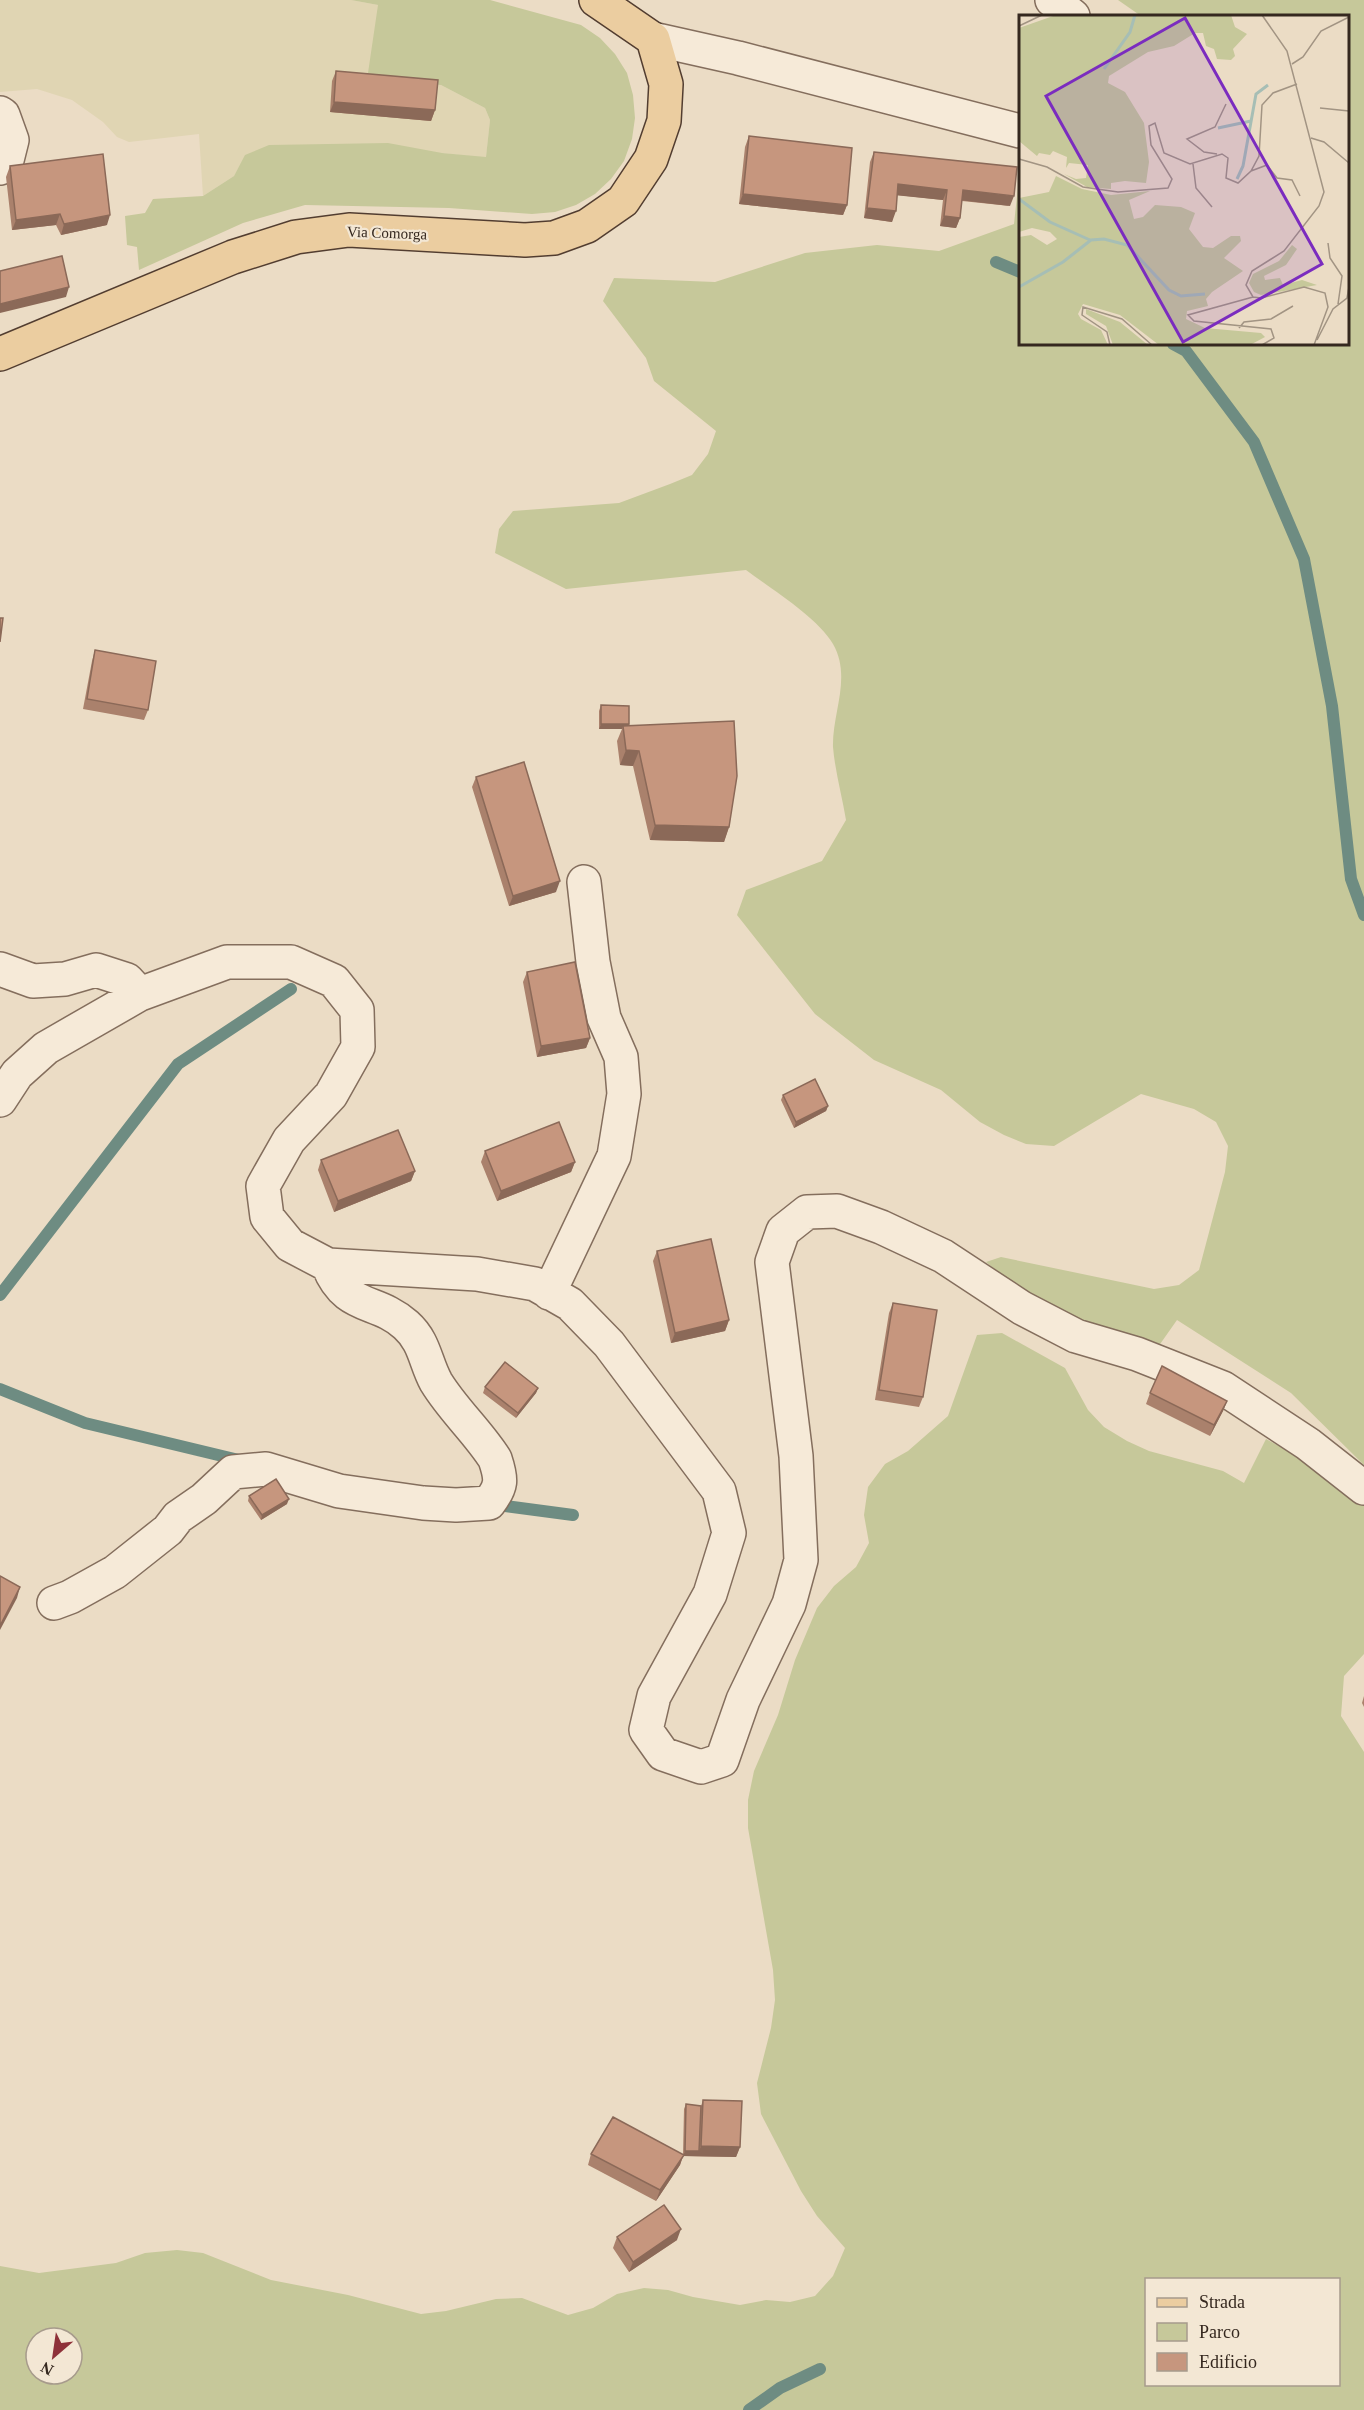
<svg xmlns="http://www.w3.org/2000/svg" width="1364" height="2410" viewBox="0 0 1364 2410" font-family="Georgia,serif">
<rect width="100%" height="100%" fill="#ebdcc5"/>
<!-- farmland -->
<path fill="#e0d5b3" d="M0 0H351L378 5 391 82 441 85 485 108 490 120 486 158 442 153 246 155 234 176 203 196 199 134 129 142 117 137 103 122 72 100 37 89 0 92Z"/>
<!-- green -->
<path fill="#c6c89a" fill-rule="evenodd" d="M351 0H490L581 25 600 38 615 54 627 73 633 95 635 118 632 139 624 161 611 179 595 194 576 205 555 212 532 214 449 208 305 205 243 223 139 270 137 247 127 245 125 216 145 213 153 199 203 196 234 176 245 155 269 145 388 143 442 153 486 157 490 120 485 108 441 85 391 82 368 73 378 5Z
M1118 0H1364V1465L1291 1393 1177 1320 1158 1347 1104 1333 1026 1296 986 1262 1001 1257 1154 1289 1179 1285 1199 1270 1225 1172 1228 1146 1216 1122 1194 1109 1141 1094 1054 1146 1026 1144 1004 1135 980 1122 941 1090 874 1060 815 1014 737 915 746 890 822 861 846 820C842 796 835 771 833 747 832 713 852 677 833 644 817 617 771 589 746 570L566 589 495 553 499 529 513 511 619 503 670 484 692 475 708 454 716 431 654 381 646 358 603 301 614 278 715 282 805 253 877 245 939 251 1014 224 1020 168V344H1348V16H1141Z
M1002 1333 1065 1368 1088 1410 1104 1427 1127 1441 1149 1451 1223 1471 1244 1483 1266 1439 1298 1456 1364 1503V1654L1344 1676 1341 1716 1364 1752V2410H0V2266L39 2273 116 2263 145 2253 177 2250 203 2253 271 2280 348 2295 421 2314 446 2311 496 2299 522 2298 568 2315 593 2308 617 2294 644 2288 668 2290 693 2297 740 2305 766 2300 790 2302 815 2296 833 2276 845 2248 817 2216 801 2191 761 2114 757 2083 771 2028 775 2000 773 1970 748 1828V1800L754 1771 778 1715 795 1660 817 1608 834 1586 856 1567 869 1543 864 1515 868 1487 885 1464 908 1451 948 1416 977 1335ZM1146 2280H1338V2384H1146ZM36 2338H72V2374H36Z"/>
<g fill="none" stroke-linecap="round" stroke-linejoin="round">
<!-- stream -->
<path stroke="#6e8c82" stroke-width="12" d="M996 262 1020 272
M1173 344 1186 351 1254 442 1304 559 1332 706 1351 879 1364 915
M0 1295 178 1064 291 989
M0 1389 85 1423 243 1461
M490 1504 573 1515
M749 2410 780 2388 820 2369"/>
<defs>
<path id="minor" d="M1052 0 1073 16
M653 39 738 58 1020 131
M0 113 3 115 12 140 6 164 0 168
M0 969 33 981 65 979 96 970 127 980 140 994
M0 1100 17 1074 46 1048 140 994 227 962H291L334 981 357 1010 358 1047 331 1095 289 1140 263 1186 267 1217 290 1245 328 1265 477 1274 535 1284 570 1304 609 1344 719 1491 729 1533 710 1594 654 1696 646 1730 663 1754 701 1767 722 1760 743 1700 789 1604 801 1560 796 1456 772 1262 783 1231 807 1212 837 1211 881 1227 943 1256 1022 1308 1076 1336 1137 1354 1223 1388 1308 1444 1364 1488
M549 1293 614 1156 624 1094 621 1057 604 1018 593 962 584 882
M54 1603 70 1597 115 1572 168 1530 178 1517 204 1499 233 1472 266 1469 339 1491 423 1503 456 1505 489 1503C502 1486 502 1480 495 1459 478 1432 453 1410 436 1382 425 1362 425 1342 406 1325 376 1298 346 1311 328 1265"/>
<path id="major" d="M0 354 233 257 296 237 349 230 525 240 554 238 587 226 623 201 651 159 664 121 666 84 653 39 596 0"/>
</defs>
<!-- minor casing -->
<use href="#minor" stroke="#846e5d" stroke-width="36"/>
<!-- major casing -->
<use href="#major" stroke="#523d30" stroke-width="36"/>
<!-- minor -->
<use href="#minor" stroke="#f6ead8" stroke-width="33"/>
<!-- major -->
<use href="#major" stroke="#ebcda0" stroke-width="33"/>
</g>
<!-- wall -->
<path fill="#aa816c" d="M336 71 435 110 431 121 330 112 332 81Z
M749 136 847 205 843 215 739 204 745 147Z
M874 152 1010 206 962 201 960 218 956 228 940 226 943 200 897 195 892 222 864 218 870 162Z
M10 166 107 225 61 235 56 225 12 230 6 177Z
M95 650 148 710 144 720 83 709 92 661Z
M601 705 629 724 628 726 729 827 724 842 650 840 633 766 620 765 617 741 622 729H599V711Z
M476 777 556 892 509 906 472 787Z
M527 972 590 1038 586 1048 537 1057 523 982Z
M783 1095 828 1106 826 1111 794 1128 781 1100Z
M485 1151 575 1162 571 1172 497 1201 481 1162Z
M321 1160 415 1171 411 1181 334 1212 318 1170Z
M657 1251 729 1320 725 1331 671 1343 653 1261Z
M893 1303 923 1397 919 1407 875 1400 889 1313Z
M485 1387 538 1388 536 1393 516 1418 483 1393Z
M1150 1393 1227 1401 1223 1411 1210 1436 1146 1404Z
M249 1496 287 1504 261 1520 248 1501Z
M1364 1696V1707L1362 1703Z
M703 2100 740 2147 736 2157 683 2156 680 2165 656 2201 588 2165 591 2154H683L684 2109 686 2104 701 2106Z
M617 2237 677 2240 629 2272 613 2248Z"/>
<!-- shaded-wall -->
<path fill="#8b6958" d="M334 102 435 110 431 121 330 112Z
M898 184 947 190 943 200 894 195Z
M963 190 1014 196 1010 206 959 200Z
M743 194 847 205 843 215 739 204Z
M867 208 896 211 892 222 864 218Z
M60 214 56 225 12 230 16 220Z
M110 215 107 225 61 235 64 224Z
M944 216 960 218 956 228 940 226Z
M69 287 66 297 0 313V304Z
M601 724H629L627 729 623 726 622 729H599Z
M626 750 639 751 633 766 620 765Z
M655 825 729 827 724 842 650 840Z
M560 881 556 892 509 906 513 896Z
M590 1038 586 1048 537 1057 541 1046Z
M828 1106 826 1111 794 1128 796 1122Z
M575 1162 571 1172 497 1201 501 1191Z
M415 1171 411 1181 334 1212 338 1201Z
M729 1320 725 1331 671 1343 675 1333Z
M538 1388 536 1393 516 1418 518 1413Z
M1227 1401 1223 1411 1210 1436 1214 1425Z
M289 1499 287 1504 261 1520 262 1515Z
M20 1587 17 1598 0 1630V1626Z
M701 2146 740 2147 736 2157 683 2156 680 2165 656 2201 660 2190 683 2156 685 2151H699Z
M681 2229 677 2240 629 2272 633 2262Z"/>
<!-- building -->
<path fill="#c6967e" stroke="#8b6958" stroke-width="1.5" d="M336 71 438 80 435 110 334 102Z
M749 136 852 148 847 205 743 194Z
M874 152 1017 167 1014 196 963 190 960 218 944 216 947 190 898 184 896 211 867 208Z
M103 154 110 215 64 224 60 214 16 220 10 166Z
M62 256 69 287 0 304V271Z
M0 618H3L0 642Z
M95 650 156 661 148 710 87 699Z
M601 705 629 706V724H601Z
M734 721 737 776 729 827 655 825 639 751 626 750 623 726Z
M524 762 560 881 513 896 476 777Z
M575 962 590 1038 541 1046 527 972Z
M815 1079 828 1106 796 1122 783 1095Z
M559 1122 575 1162 501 1191 485 1151Z
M398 1130 415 1171 338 1201 321 1160Z
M711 1239 729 1320 675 1333 657 1251Z
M893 1303 937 1310 923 1397 879 1390Z
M505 1362 538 1388 518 1413 485 1387Z
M1162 1366 1227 1401 1214 1425 1150 1393Z
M276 1479 289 1499 262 1515 249 1496Z
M0 1576 20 1587 0 1626Z
M703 2100 742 2101 740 2147 701 2146Z
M686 2104 701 2106 699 2151H685Z
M613 2117 684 2155 660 2190 591 2154Z
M664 2205 681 2229 633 2262 617 2237Z"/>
<g text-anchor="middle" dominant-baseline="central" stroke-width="4.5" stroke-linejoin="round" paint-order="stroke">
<!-- street labels -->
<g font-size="15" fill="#35281f" stroke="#f3e7d4">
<text transform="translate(387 233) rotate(2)">Via Comorga</text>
</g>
</g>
<!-- overview -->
<g transform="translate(1019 15)">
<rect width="330" height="330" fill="#ebdcc5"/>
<path d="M37 0H212L216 12 228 19 214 34 216 41 212 45 198 44 195 34 187 31 184 18H176L155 31 129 37 90 61 89 68 106 77 125 108 130 147 127 168 106 166 92 168V174L68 172 45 159 57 164 67 163 69 150 50 148 47 153 48 142 34 136 31 140 20 138 18 141 0 126V13ZM37 161 63 174 92 180 131 176 110 185 115 204 124 202 136 190 162 192 176 198 170 214 184 232 194 233 212 221H221L222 226 205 243 224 256 193 277 187 284 189 291 168 296 167 304 186 313 242 318 246 322 231 330H140L101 300 64 289 59 299 62 304 82 315 89 330H0V222L12 220 28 230 38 224 31 217 13 213 0 217V183L30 177ZM273 230 278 234 267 250 245 261 246 265 261 263 264 270 283 265 298 270 242 280 235 277 230 268 234 259 260 246ZM67 294 101 307 129 330H94L87 311 67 299Z" fill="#c6c89a"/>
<path fill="none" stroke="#a6beb5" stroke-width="3" d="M85 54 111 17 116 0M199 113 232 106M218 164 224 151 237 79 249 70M0 184 31 207 71 225M0 272 44 247 72 225 85 224 108 230 150 275 162 281 186 279"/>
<path fill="none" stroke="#a29483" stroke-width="1.5" d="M243 0 268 36 305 177 300 191 265 236 233 256 227 270 234 282 242 283 285 272 306 278 309 292 295 330M0 11 23 0M273 49 284 42 302 16 330 2M301 93 330 96M292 123 305 127 330 148M198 139 185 137 168 124 196 112 207 89M0 144 28 152 64 172 99 177 149 173 153 164 132 130 130 111 136 108 145 138 171 149 203 139 209 143 207 163 219 168 232 156 240 141 243 90 254 78 278 69M174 149 177 173 193 192M232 156 248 150 258 163 273 165 281 181M309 228 311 243 323 261 319 289M234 282 169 300 175 306 252 314 255 323 243 330M220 313 225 307 252 304 274 291M298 325 314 294 328 283 330 272M91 330 88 317 63 300 64 292 103 304 133 330"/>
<path fill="#7b2cbf" fill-opacity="0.15" stroke="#7b2cbf" stroke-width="3" d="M166 3 303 249 164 327 27 81Z"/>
<rect width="330" height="330" fill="none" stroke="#35281f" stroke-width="3"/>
</g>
<!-- legend -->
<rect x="1145" y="2278" width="195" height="108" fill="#f3e7d4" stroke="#a79b8c" stroke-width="1.5"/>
<rect x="1157" y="2298" width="30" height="9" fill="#ebcda0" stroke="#a79b8c" stroke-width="1.5"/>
<text x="1199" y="2308" font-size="18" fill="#35281f">Strada</text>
<rect x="1157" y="2323" width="30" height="18" fill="#c6c89a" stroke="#a79b8c" stroke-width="1.5"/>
<text x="1199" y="2338" font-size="18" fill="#35281f">Parco</text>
<rect x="1157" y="2353" width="30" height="18" fill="#c6967e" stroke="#a79b8c" stroke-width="1.5"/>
<text x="1199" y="2368" font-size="18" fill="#35281f">Edificio</text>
<!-- north arrow -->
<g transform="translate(54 2356) rotate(209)"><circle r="28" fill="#f3e7d4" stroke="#a79b8c" stroke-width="1.5"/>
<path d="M0-4.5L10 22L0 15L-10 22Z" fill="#8e3139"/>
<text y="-9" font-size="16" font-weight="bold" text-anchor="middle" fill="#35281f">N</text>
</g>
</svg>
